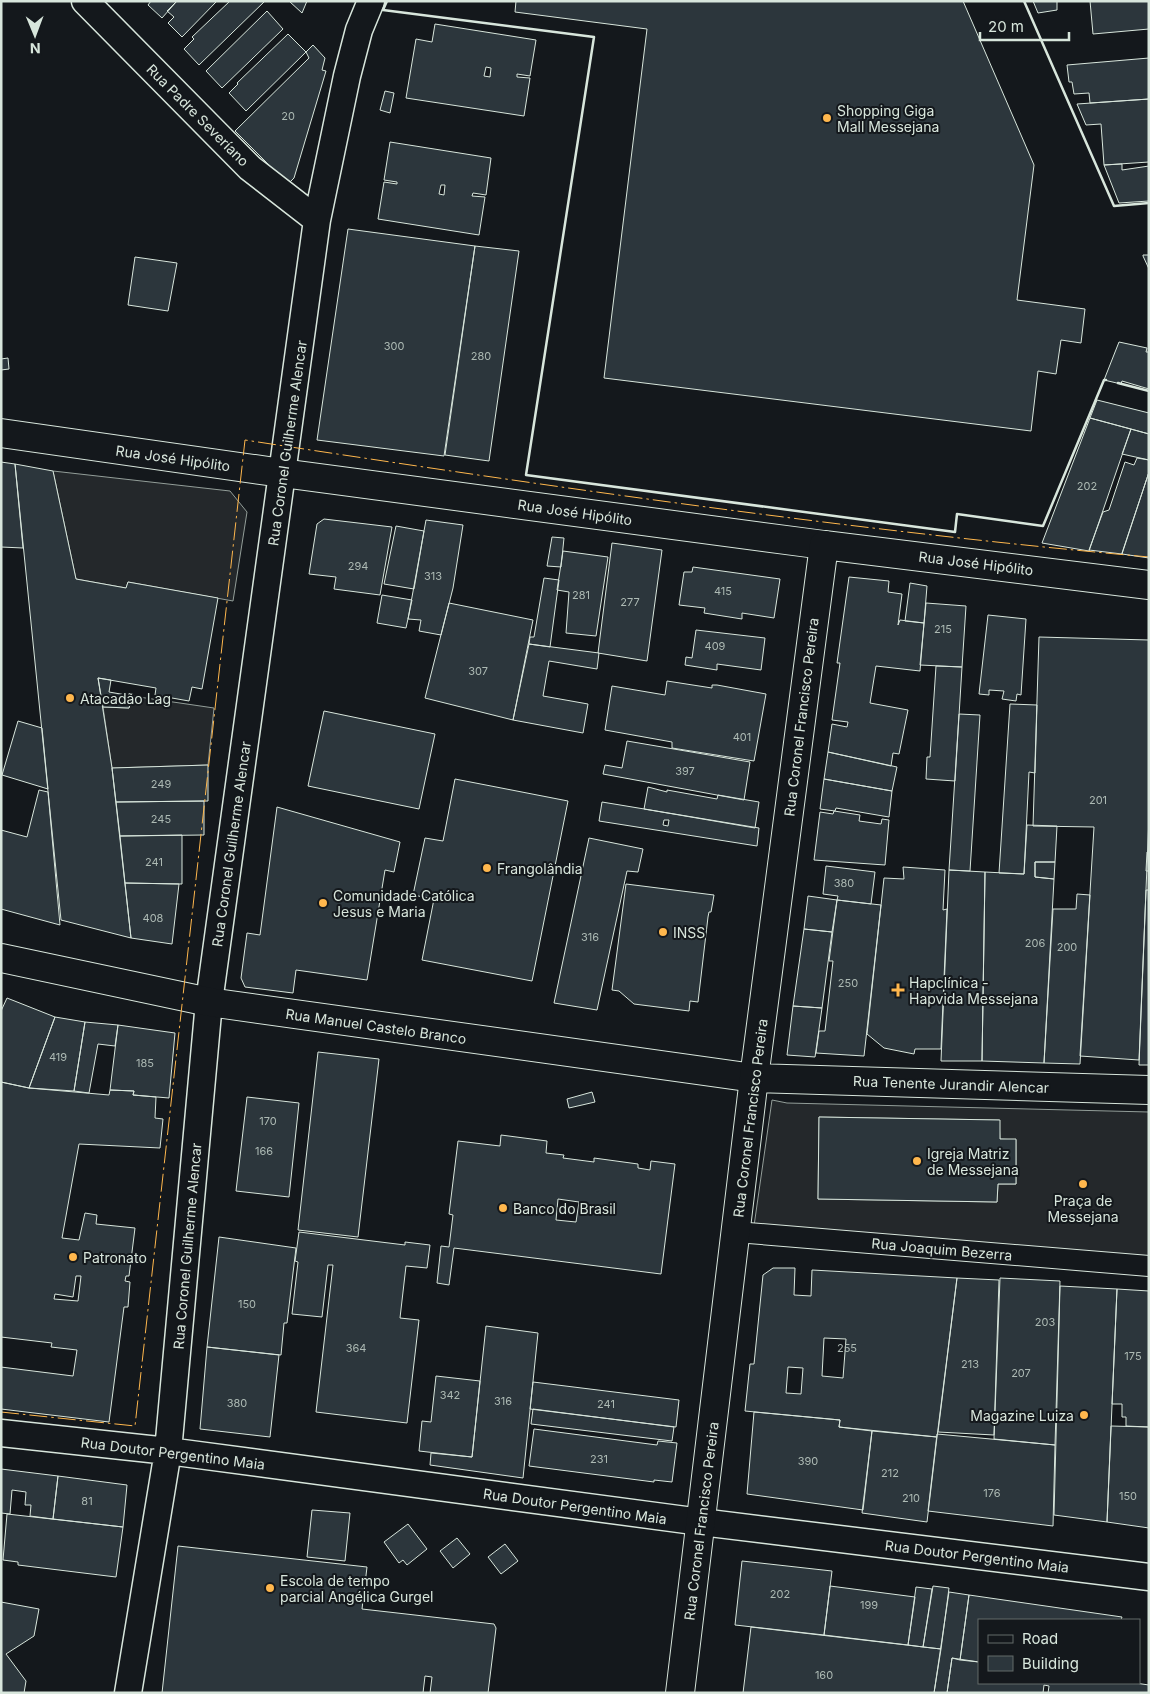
<svg xmlns="http://www.w3.org/2000/svg" width="1150" height="1694" viewBox="0 0 1150 1694" font-family="Inter,sans-serif">
<rect width="100%" height="100%" fill="#14181c"/>
<!-- parking -->
<path fill="#24282b" stroke="#939e99" fill-rule="evenodd" d="M53 471 230 491 247 512 233 601 128 582 126 588 76 579Z
M132 696 214 708 208 765 112 768 103 707 129 708Z
M772 1100 787 1103 1149 1112V1266L753 1233ZM819 1117 999 1120 1000 1139 1016 1140V1184H998L997 1202 818 1199Z"/>
<!-- building -->
<path fill="#2c363c" stroke="#d8e6dc" fill-rule="evenodd" d="M151 1H177L162 18 148 5Z
M177 1H217L182 37 168 23 174 17 167 11Z
M230 1H265L199 65 184 49 194 39 192 37Z
M289 1H307L302 13Z
M516 1H963L1034 165 1017 300 1085 309 1081 343 1061 340 1056 374 1038 371 1031 431 604 378 647 29 515 12Z
M1033 1H1057V10L1038 13Z
M1090 1H1149V29L1093 34Z
M267 11 283 29 222 88 206 71Z
M435 24 536 40 530 76 517 74V77L530 78 524 116 406 98 416 39 432 42ZM486 67 491 68 490 77 484 76Z
M288 34 306 52 246 111 229 93 238 84 237 83Z
M313 45 325 58 322 70 326 71 294 178 288 184 235 131 309 58 306 52Z
M1149 58V99L1090 103 1089 93 1074 94 1072 82H1069L1067 65Z
M385 91 394 93 390 113 380 110Z
M1149 99V162L1104 165 1101 124 1086 125 1077 104Z
M390 142 491 158 486 195 473 193 472 196 485 197 479 235 378 219 384 182 397 184V182L384 180ZM441 185H445L444 195 439 194Z
M1122 164V170L1149 166V201L1119 203 1104 165Z
M348 229 475 246 444 456 317 440Z
M475 246 519 251 489 461 445 455Z
M1143 255H1149V269L1143 256Z
M135 257 177 263 168 311 128 305Z
M1119 342 1147 348 1146 352H1149V389L1122 381 1121 384 1104 380Z
M8 358 9 369 1 370V359Z
M1097 400 1149 413V434L1090 418Z
M1090 418 1131 429 1089 551 1042 543Z
M1131 429 1149 434V460L1122 454Z
M1137 458 1149 460V472L1122 554 1089 550 1103 512 1109 510 1125 462 1134 465Z
M1 462 15 464 23 548 1 547Z
M15 464 53 471 76 579 126 588 128 582 218 598 202 689 192 687 189 701 155 695 156 688 98 678 112 768 131 938 61 920Z
M1149 472V558L1122 554V553Z
M324 519 392 527 380 595 334 589 336 577 309 574 317 524Z
M426 520 463 525 453 588 441 635 419 631 421 620 408 619Z
M396 526 424 531 414 589 384 584Z
M552 537 564 538 561 567 547 566Z
M612 543 662 550 647 661 598 653Z
M563 551 608 557 596 636 566 633 569 592 557 590Z
M693 567 780 579 774 618 742 613V619L704 613 705 608 679 605 684 572H692Z
M849 577 889 581 888 592 902 594 898 625 900 620 924 623 920 671 876 666 870 703 908 710 899 754 893 753 891 766 828 752 832 724 847 727 848 722 832 720 840 663H837Z
M544 578 559 580 550 647 529 644 530 637H534Z
M910 583 927 586 924 623 905 621Z
M382 595 412 600 406 628 377 623Z
M449 603 533 620 513 720 425 698Z
M926 603 966 606 962 667 920 665Z
M988 615 1026 619 1021 695 1017 694 1016 701 1002 699 1004 691 989 690V695L979 694Z
M696 630 765 638 761 670 717 664V670L685 665 686 657 692 658Z
M1039 637 1149 640V817L1139 1060 1080 1056 1094 827 1033 826Z
M529 644 599 653 597 669 549 661 543 696 588 704 583 733 513 720Z
M936 666 962 667 955 781 926 779 927 757H930Z
M98 678 111 680 109 692 132 696 129 708 103 707Z
M667 681 712 688V685H717L766 694 754 761 672 748V742L605 730 612 686 665 695Z
M1010 704 1037 705 1035 773 1029 772 1024 874 999 873Z
M324 711 435 734 419 809 308 786Z
M959 714 980 715 970 871 949 870Z
M18 721 42 728 48 789 2 775Z
M627 741 750 762 744 800 603 774 605 765 622 768Z
M828 752 897 767 892 791 824 779Z
M208 765V801L116 802 112 768Z
M455 779 568 801 532 981 422 960 434 899 413 895 425 838 443 841Z
M824 779 892 791 889 817 836 808 835 811 820 809Z
M648 787 667 792V790L717 799 718 795 759 802 755 828 644 809Z
M39 790 48 792 60 925 1 909V830L27 837Z
M204 801V835L120 836 116 802Z
M602 802 759 828 757 846 599 821ZM664 820H669L668 826 663 825Z
M277 807 400 842 394 872 385 870 367 980 296 970 293 993 245 987 241 978 247 933 260 935Z
M834 811 860 815 859 821 881 824 882 819 889 820 885 865 814 860 820 812 833 814Z
M1027 825 1057 826 1055 862H1035V877L1054 879 1044 1063 982 1061 985 872 1024 874Z
M182 835V884L125 883 120 836Z
M589 838 643 849 638 872 627 871 597 1010 554 1003Z
M1147 852H1149V871H1146Z
M1035 862H1055L1054 879 1035 877Z
M826 866 875 872 871 904 837 900 838 896 823 894Z
M903 867 945 870 943 910 947 909 941 1049H915L914 1054 884 1048 867 1034 884 878 904 879Z
M949 870 985 872 982 1061H941Z
M125 883 179 884 172 944 131 938Z
M626 884 714 895 711 912H709L708 917 698 1002 690 1001 689 1011 634 1004 619 991 612 990Z
M1146 890H1149V1065H1139Z
M1077 894 1090 895 1080 1064 1044 1063 1053 909H1076Z
M808 896 837 900 832 932 804 929Z
M837 900 881 905 864 1056 816 1053 819 1031H825L833 961H829Z
M804 929 832 932 822 1008 793 1006Z
M7 998 55 1017 29 1088 1 1082V1011Z
M793 1006 822 1008 815 1057 787 1055Z
M55 1017 85 1022 74 1091 29 1088Z
M85 1022 118 1025 115 1046 98 1044 89 1093 74 1091Z
M118 1025 175 1033 169 1098 133 1095 134 1091 110 1090Z
M318 1052 379 1059 358 1237 298 1230Z
M1 1082 29 1088 109 1095 110 1090 134 1091 133 1095 156 1097 155 1118 163 1119 160 1148 79 1144 62 1238 79 1240 85 1213 97 1215 96 1224 135 1228 129 1276H126L125 1281 130 1282 128 1307H124L109 1422 1 1409V1367L73 1376 77 1350 51 1347 52 1343 1 1337ZM76 1276H81L78 1301 54 1299 55 1294 73 1297Z
M592 1092 595 1102 569 1108 567 1099Z
M247 1097 299 1103 289 1197 236 1191Z
M819 1117 1000 1120V1139H1016V1184H998L997 1202 818 1199Z
M501 1135 547 1141 546 1153 564 1155 563 1158 594 1162V1158L638 1164V1168L650 1170 651 1161 675 1164 661 1274 454 1248 449 1285 437 1283 441 1246 449 1247 453 1215 449 1214 458 1141 500 1146ZM558 1199 579 1202 576 1222 556 1220Z
M299 1232 405 1245V1242L430 1245 427 1268 406 1266 400 1318 419 1320 407 1423 316 1412 333 1265H328L322 1317 292 1314 298 1262 295 1261Z
M219 1237 296 1248 287 1323H284L281 1355 207 1347Z
M773 1268H795L794 1295 811 1296 812 1270 957 1278 937 1437 839 1427 840 1420 745 1411 750 1364H754L763 1275ZM824 1338 846 1339 843 1378 822 1376ZM788 1367 803 1368 801 1394 786 1393Z
M957 1278 999 1280 994 1435 938 1432Z
M1000 1278 1060 1281 1055 1445 994 1439Z
M1060 1286 1117 1289 1107 1522 1054 1515Z
M1117 1289 1149 1291V1427L1126 1426V1417H1122V1404H1112Z
M486 1326 538 1333 523 1478 430 1465 431 1453 472 1457Z
M207 1347 279 1355 270 1437 200 1429Z
M436 1376 480 1381 472 1457 419 1451 422 1421 431 1422Z
M533 1382 679 1400 676 1427 530 1409Z
M533 1409 674 1427 672 1441 531 1424Z
M754 1412 840 1420 839 1427 872 1431 863 1510 747 1494Z
M1111 1426 1149 1427V1528L1107 1522Z
M534 1429 657 1445 658 1441 677 1443 672 1482 654 1480V1482L529 1466Z
M872 1431 937 1437 927 1522 862 1513Z
M937 1434 1055 1445 1053 1526 928 1511Z
M1 1469 58 1476 53 1519 30 1516 31 1505H25L26 1492 12 1490 10 1514 1 1513Z
M58 1476 127 1485 123 1527 53 1519Z
M312 1510 350 1513 345 1561 307 1557Z
M7 1514 123 1527 116 1577 18 1565V1562L3 1560Z
M408 1524 427 1549 407 1565 403 1560 399 1563 384 1542Z
M457 1538 470 1554 453 1568 440 1551Z
M505 1544 518 1561 501 1574 488 1557Z
M178 1546 367 1567 362 1609 494 1624 496 1628 488 1693H430L432 1677 425 1676 423 1693H162Z
M742 1561 832 1571 824 1635 735 1625Z
M830 1586 915 1597 908 1645 824 1635Z
M933 1586 949 1588 941 1649 923 1647Z
M916 1587 932 1589 923 1647 908 1645Z
M949 1592 969 1595 960 1660 952 1658 947 1693H934Z
M969 1595 1122 1617 1121 1620H979V1662L960 1660Z
M1 1602 39 1609 34 1636 6 1654 26 1681 24 1693H1Z
M751 1627 941 1649 934 1693H743Z
M952 1658 979 1662V1683H1135L1149 1685V1693H1048L1049 1686 1044 1685 1043 1693H947Z"/>
<g fill="none" stroke-linecap="round" stroke-linejoin="round">
<defs>
<path id="pedestrian" d="M736 1232 1149 1266"/>
<path id="minor" d="M85 1 250 168 317 220
M1 1433 168 1451 701 1522 1149 1577
M128 1693 168 1451 209 1002 317 220 347 76 359 30 371 1"/>
<path id="tertiary" d="M1 958 209 1002 754 1078"/>
<path id="secondary" d="M1 433 282 473 824 545"/>
<path id="primary" d="M754 1078 1149 1090
M680 1693 754 1078 824 545 1149 585"/>
</defs>
<!-- pedestrian casing -->
<use href="#pedestrian" stroke="#d8e6dc" stroke-width="22"/>
<!-- minor casing -->
<use href="#minor" stroke="#d8e6dc" stroke-width="29"/>
<!-- tertiary casing -->
<use href="#tertiary" stroke="#d8e6dc" stroke-width="30"/>
<!-- secondary casing -->
<use href="#secondary" stroke="#d8e6dc" stroke-width="30"/>
<!-- primary casing -->
<use href="#primary" stroke="#d8e6dc" stroke-width="30"/>
<!-- pedestrian -->
<use href="#pedestrian" stroke="#14181c" stroke-width="20"/>
<!-- minor -->
<use href="#minor" stroke="#14181c" stroke-width="26"/>
<!-- tertiary -->
<use href="#tertiary" stroke="#14181c" stroke-width="28"/>
<!-- secondary -->
<use href="#secondary" stroke="#14181c" stroke-width="28"/>
<!-- primary -->
<use href="#primary" stroke="#14181c" stroke-width="28"/>
<!-- wall -->
<path stroke="#d8e6dc" stroke-width="2.5" d="M387 1 383 10 594 37 526 475 955 532 957 514 1043 526 1104 380H1106
M1024 1 1114 206 1149 203
M1118 383 1149 391"/>
<!-- power -->
<path stroke="#ffb74d" stroke-width="1" stroke-dasharray="18 4 2.5 4" stroke-linecap="butt" d="M1 1412 135 1426 245 440C546 486 846 530 1149 557"/>
</g>
<!-- markers -->
<g fill="#ffb74d" stroke="#14181c" stroke-width="2">
<circle cx="827" cy="118" r="5"/>
<circle cx="70" cy="698" r="5"/>
<circle cx="487" cy="868" r="5"/>
<circle cx="323" cy="903" r="5"/>
<circle cx="663" cy="932" r="5"/>
<path d="M895.5 982.5h5v5h5v5h-5v5h-5v-5h-5v-5h5z"/>
<circle cx="917" cy="1161" r="5"/>
<circle cx="1083" cy="1184" r="5"/>
<circle cx="503" cy="1208" r="5"/>
<circle cx="73" cy="1257" r="5"/>
<circle cx="1084" cy="1415" r="5"/>
<circle cx="270" cy="1588" r="5"/>
</g>
<g text-anchor="middle" dominant-baseline="central" stroke-width="4" stroke-linejoin="round" paint-order="stroke">
<!-- number labels -->
<g font-size="11" fill="#adbab4">
<text x="288" y="116">20</text>
<text x="394" y="346">300</text>
<text x="481" y="356">280</text>
<text x="1087" y="486">202</text>
<text x="358" y="566">294</text>
<text x="433" y="576">313</text>
<text x="723" y="591">415</text>
<text x="581" y="595">281</text>
<text x="630" y="602">277</text>
<text x="943" y="629">215</text>
<text x="715" y="646">409</text>
<text x="478" y="671">307</text>
<text x="742" y="737">401</text>
<text x="685" y="771">397</text>
<text x="161" y="784">249</text>
<text x="1098" y="800">201</text>
<text x="161" y="819">245</text>
<text x="154" y="862">241</text>
<text x="844" y="883">380</text>
<text x="153" y="918">408</text>
<text x="590" y="937">316</text>
<text x="1035" y="943">206</text>
<text x="1067" y="947">200</text>
<text x="848" y="983">250</text>
<text x="58" y="1057">419</text>
<text x="145" y="1063">185</text>
<text x="268" y="1121">170</text>
<text x="264" y="1151">166</text>
<text x="247" y="1304">150</text>
<text x="1045" y="1322">203</text>
<text x="356" y="1348">364</text>
<text x="847" y="1348">255</text>
<text x="1133" y="1356">175</text>
<text x="970" y="1364">213</text>
<text x="1021" y="1373">207</text>
<text x="450" y="1395">342</text>
<text x="503" y="1401">316</text>
<text x="237" y="1403">380</text>
<text x="606" y="1404">241</text>
<text x="599" y="1459">231</text>
<text x="808" y="1461">390</text>
<text x="890" y="1473">212</text>
<text x="992" y="1493">176</text>
<text x="1128" y="1496">150</text>
<text x="911" y="1498">210</text>
<text x="87" y="1501">81</text>
<text x="780" y="1594">202</text>
<text x="869" y="1605">199</text>
<text x="824" y="1675">160</text>
</g>
<!-- poi labels -->
<g font-size="14" fill="#d8e6dc" stroke="#14181c" text-anchor="start">
<text x="837" y="110">Shopping Giga<tspan x="837" dy="16">Mall Messejana</tspan></text>
<text x="80" y="698">Atacadão Lag</text>
<text x="497" y="868">Frangolândia</text>
<text x="333" y="895">Comunidade Católica<tspan x="333" dy="16">Jesus e Maria</tspan></text>
<text x="673" y="932">INSS</text>
<text x="909" y="982">Hapclínica -<tspan x="909" dy="16">Hapvida Messejana</tspan></text>
<text x="927" y="1153">Igreja Matriz<tspan x="927" dy="16">de Messejana</tspan></text>
<text x="1083" y="1200" text-anchor="middle">Praça de<tspan x="1083" dy="16">Messejana</tspan></text>
<text x="513" y="1208">Banco do Brasil</text>
<text x="83" y="1257">Patronato</text>
<text x="1074" y="1415" text-anchor="end">Magazine Luiza</text>
<text x="280" y="1580">Escola de tempo<tspan x="280" dy="16">parcial Angélica Gurgel</tspan></text>
</g>
<!-- street labels -->
<g font-size="14" fill="#d8e6dc" stroke="#14181c">
<text transform="translate(198 115) rotate(45)">Rua Padre Severíano</text>
<text transform="translate(287 443) rotate(-82)">Rua Coronel Guilherme Alencar</text>
<text transform="translate(173 458) rotate(8)">Rua José Hipólito</text>
<text transform="translate(575 512) rotate(8)">Rua José Hipólito</text>
<text transform="translate(976 563) rotate(7)">Rua José Hipólito</text>
<text transform="translate(801 717) rotate(-83)">Rua Coronel Francisco Pereira</text>
<text transform="translate(231 844) rotate(-82)">Rua Coronel Guilherme Alencar</text>
<text transform="translate(376 1026) rotate(8)">Rua Manuel Castelo Branco</text>
<text transform="translate(951 1084) rotate(2)">Rua Tenente Jurandir Alencar</text>
<text transform="translate(750 1118) rotate(-83)">Rua Coronel Francisco Pereira</text>
<text transform="translate(187 1246) rotate(-85)">Rua Coronel Guilherme Alencar</text>
<text transform="translate(942 1249) rotate(5)">Rua Joaquim Bezerra</text>
<text transform="translate(173 1453) rotate(7)">Rua Doutor Pergentino Maia</text>
<text transform="translate(575 1506) rotate(8)">Rua Doutor Pergentino Maia</text>
<text transform="translate(701 1521) rotate(-83)">Rua Coronel Francisco Pereira</text>
<text transform="translate(977 1556) rotate(7)">Rua Doutor Pergentino Maia</text>
</g>
</g>
<!-- border -->
<rect width="1150" height="1694" fill="none" stroke="#d8e6dc" stroke-width="5"/>
<!-- legend -->
<rect x="978" y="1619" width="162" height="65" fill="#14181c" stroke="#626a69"/>
<rect x="988" y="1635" width="25" height="8" fill="#14181c" stroke="#626a69"/>
<text x="1022" y="1644" font-size="15" fill="#d8e6dc">Road</text>
<rect x="988" y="1656" width="25" height="15" fill="#2c363c" stroke="#626a69"/>
<text x="1022" y="1669" font-size="15" fill="#d8e6dc">Building</text>
<!-- north arrow -->
<g transform="translate(35 35) rotate(179)" stroke="#14181c" stroke-width="4" paint-order="stroke">
<path d="M0-4L9 19L0 12L-9 19Z" fill="#d8e6dc"/>
<text y="-8" font-size="14" font-weight="bold" text-anchor="middle" fill="#d8e6dc">N</text>
</g>
<!-- scale -->
<path d="M980 32v8h89v-8" fill="none" stroke="#d8e6dc" stroke-width="2.5"/>
<text x="988" y="32" font-size="15" fill="#d8e6dc" stroke="#14181c" stroke-width="4" paint-order="stroke">20 m</text>
</svg>
